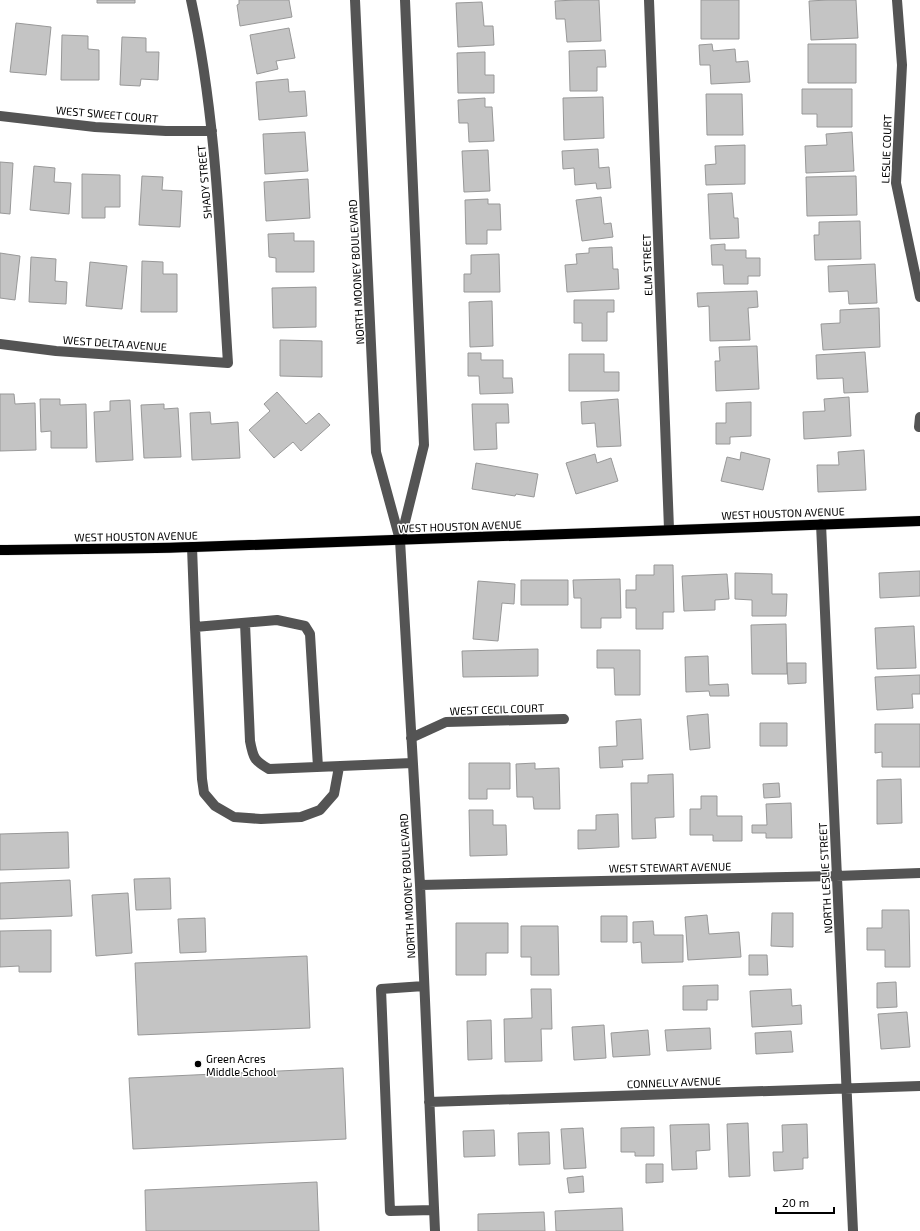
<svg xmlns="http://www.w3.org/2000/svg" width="920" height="1231" viewBox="0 0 920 1231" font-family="'Exo 2',sans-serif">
<rect width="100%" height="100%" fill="#fff"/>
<!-- building -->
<path fill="#c4c4c4" stroke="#989898" d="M97 0H135V3H97Z
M239 0H289L292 17 240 26 237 5 239 4Z
M576 0H599L601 41 567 42 565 19H556L555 1Z
M701 0H739V39H701Z
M828 0H856L858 38 811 40 809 1Z
M482 2 484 26H493L494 45 458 47 456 3Z
M16 23 51 27 46 75 10 72Z
M289 28 295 58 276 61 278 69 257 74 250 35Z
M62 35 88 36V49L99 50V80H61Z
M122 37 146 38V52H159L158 80 141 79 140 86 120 85Z
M712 44 713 51 735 49 736 62 748 61 750 82 711 84 710 65H700L699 45Z
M808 44H856V83H808Z
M605 50 606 67H597V91H570L569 51Z
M485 52V75H494V93H458L457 53Z
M288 79 289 92 305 91 307 116 259 120 256 82Z
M802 89H852V127H817V114H802Z
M706 94H742L743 135H707Z
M603 97 604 138 564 140 563 98Z
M485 98V107H492L494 141 469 142 468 123H459L458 100Z
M305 132 308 171 265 174 263 134Z
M852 132 854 171 806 173 805 146 827 145 826 134Z
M745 145V184L706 185 705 165 716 164 715 146Z
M598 149 599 168 609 167 611 188 597 189 596 183 575 185 574 168 563 169 562 151Z
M488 150 490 191 464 192 462 151Z
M0 162 13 163 10 214 0 213Z
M34 166 55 168 54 182 71 183 69 214 30 210Z
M82 174 120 175V207H105V218H82Z
M142 176 163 177 162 190 182 191 180 227 139 225Z
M856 176 857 215 807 216 806 177Z
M308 179 310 218 266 221 264 182Z
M732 193 734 218H738L739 238 710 239 708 194Z
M601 197 604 224 611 223 613 237 582 241 576 200Z
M488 199V204H500L501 230H487V244H466L465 200Z
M860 221 861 259 815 260 814 235H819V222Z
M294 233V241H314V272H276V258L269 257 268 234Z
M725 244V250H746V258H760V276H748V284H724L723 265H712L711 245Z
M612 247 613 269H618L619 289 567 292 565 265 577 264 576 254 589 253V248Z
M0 253 20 256 15 300 0 298Z
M499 254 500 292H464V274H471V255Z
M31 257 56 259 55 281 67 282 66 304 29 302Z
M142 261 163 262V274H177V312H141Z
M90 262 127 266 122 309 86 306Z
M875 264 877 303 849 304 848 291 829 292 828 266Z
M316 287V327L273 328 272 288Z
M757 291 758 307 748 308 750 340 710 341 709 306 698 307 697 293Z
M574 300H614V312H607V341H582V323H574Z
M492 301 493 346 470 347 469 302Z
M879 308 880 347 823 350 821 324 840 323V310Z
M280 340 322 341V377L280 376Z
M757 346 759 389 716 391 715 361H720L719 347Z
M865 352 868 392 844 393 843 378 817 379 816 355Z
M468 353H481V360H503V378H512L513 393 480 394 479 376H468Z
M569 354H604V372H619V391H569Z
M277 392 306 424 319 413 330 425 301 451 293 442 274 458 249 430 270 411 264 404Z
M0 394H14L15 404 35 403 36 450 0 451Z
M849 397 851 436 804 439 803 412 825 411 824 399Z
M40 399H60V405L86 404 87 448H51V431L41 432Z
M618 399 621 446 597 447 595 423 582 424 581 402Z
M130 400 133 460 96 462 94 412 110 411V401Z
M751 402V436L730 437V444H716V423H726V403Z
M164 404V409L178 408 181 457 144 458 141 405Z
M472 404H508L509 423H496L497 449 474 450Z
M210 412 211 424 238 422 240 458 192 460 190 413Z
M864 450 866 490 818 492 817 465H839L838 452Z
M741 452 770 459 763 490 721 481 727 457 740 460Z
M595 454 597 463 611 458 618 481 576 494 566 463Z
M476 463 538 474 534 497 516 494 515 496 472 489Z
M654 565H673L674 612H663V629H636V608H626V590H636V575H654Z
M920 571V596L880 598 879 573Z
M735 573 772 574V594H787L786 616H752V600L735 599Z
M727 574 729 599 715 600V610L684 611 682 576Z
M620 579 621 618H601V628H581V598H574L573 580Z
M521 580H568V605H521Z
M478 581 515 584 514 604 502 603 498 641 473 639Z
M786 624 787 674H752L751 625Z
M914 626 916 668 877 669 875 628Z
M538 649V676L463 677 462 651Z
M597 650H640V695H615L614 668H597Z
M708 656 709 685 728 684 729 696H710L709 691 686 692 685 657Z
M787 663H806V683L788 684Z
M920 675V694H912L913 708 877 710 875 677Z
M708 714 710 748 690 750 687 716Z
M641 719 643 759 622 760 623 767 600 768 599 747 617 746 616 721Z
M760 723H787V746H760Z
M875 724H920V767H882V752L875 753Z
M469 763H510V789H487V799H469Z
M535 763V769L559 768 560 809H534L533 797H517L516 764Z
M673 774 674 817 655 818 656 838 632 839 631 783H648V775Z
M901 779 902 823 877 824V780Z
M779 783 780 797 764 798 763 784Z
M701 796H717V816H742V841H713V835H690V809H701Z
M791 803 792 838H766V833H752V825H767L766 804Z
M469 810H493V825H506L507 855 470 856Z
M618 814 619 847 578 849V830H596V815Z
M68 832 69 868 0 870V834Z
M170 878 171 909 136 910 134 879Z
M70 880 72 916 0 919V883Z
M128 893 132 953 96 956 92 895Z
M882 910H909L910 967H885V950H867V928H882Z
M772 913H793V947L771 946Z
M707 915 709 934 739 932 741 957 688 960 685 917Z
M601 916H627V942H601Z
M205 918 206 952 180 953 178 919Z
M653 921 654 935H683V962L642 963 641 942 633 943V922Z
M456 923H508V953H486V975H456Z
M521 926H558L559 975H531V957H521Z
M51 930V972H19V966L0 967V931Z
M749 955H767L768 975H749Z
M307 956 310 1028 138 1035 135 963Z
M896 982 897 1007 877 1008V983Z
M718 985V1000H707V1010H683V986Z
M531 989H551L552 1029H541L542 1061 505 1062 504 1019 532 1018Z
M791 989 792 1006 801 1005 802 1024 752 1027 750 991Z
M907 1012 910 1047 881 1049 878 1014Z
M491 1020 492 1059 468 1060 467 1021Z
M604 1025 606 1058 574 1060 572 1027Z
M710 1028 711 1049 667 1051 665 1030Z
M648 1030 650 1055 613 1057 611 1033Z
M791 1031 793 1052 756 1054 755 1033Z
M343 1068 346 1139 133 1149 129 1078Z
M748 1123 750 1176 729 1177 727 1124Z
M709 1124 710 1150 696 1151 697 1169 672 1170 670 1125Z
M807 1124 808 1158H803V1169L774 1171 773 1152H783L782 1125Z
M654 1127V1156H635V1152H621V1128Z
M583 1128 586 1168 564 1169 561 1129Z
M494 1130 495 1156 464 1157 463 1131Z
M549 1132 550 1164 519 1165 518 1133Z
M646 1164H663V1182L646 1183Z
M583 1176 584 1192 569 1193 567 1178Z
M317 1182 319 1231H146L145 1190Z
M622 1208 623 1231H556L555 1211Z
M544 1212 545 1231H478V1214Z"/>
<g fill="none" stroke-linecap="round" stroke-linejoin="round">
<defs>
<path id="major" d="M0 550C65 549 130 549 194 547 436 540 678 529 920 521"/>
</defs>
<!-- major casing -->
<use href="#major" stroke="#dbdbdb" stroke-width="11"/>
<!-- minor -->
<path stroke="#545454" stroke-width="10" d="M355 0 376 452 400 540 420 885 435 1231
M649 0 669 529
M897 0 902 65 896 183 920 297
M0 116 95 127 166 131H212
M0 344 56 351 228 363C220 242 217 119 191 0
M919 427 920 417
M821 524 853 1231
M401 538 424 445 405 0
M192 547 195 627 202 779 204 793 215 806 234 817 261 819 301 817 320 810 334 794 339 767
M245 623 250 741C253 757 254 761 269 769L412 763
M195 627 277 620 305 626 310 634 318 767
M411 738 446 722 564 719
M420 885 836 876 920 873
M424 986 381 989 390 1211 434 1210
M429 1102 920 1086"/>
<!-- major -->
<use href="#major" stroke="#000" stroke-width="10"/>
</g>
<!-- markers -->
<circle fill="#000" stroke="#fff" stroke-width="1.5" cx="198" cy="1064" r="4"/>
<g text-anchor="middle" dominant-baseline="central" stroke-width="3" stroke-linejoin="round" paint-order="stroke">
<!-- street labels -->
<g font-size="11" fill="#000" stroke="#fff">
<text transform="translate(107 114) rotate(5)">WEST SWEET COURT</text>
<text transform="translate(886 149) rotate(-88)">LESLIE COURT</text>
<text transform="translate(204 182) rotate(-95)">SHADY STREET</text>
<text transform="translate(647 265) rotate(-92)">ELM STREET</text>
<text transform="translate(356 272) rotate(-93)">NORTH MOONEY BOULEVARD</text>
<text transform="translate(115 343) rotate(4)">WEST DELTA AVENUE</text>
<text transform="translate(783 513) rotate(-2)">WEST HOUSTON AVENUE</text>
<text transform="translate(460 526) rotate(-2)">WEST HOUSTON AVENUE</text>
<text transform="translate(136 536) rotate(-1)">WEST HOUSTON AVENUE</text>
<text transform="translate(497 709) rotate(-2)">WEST CECIL COURT</text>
<text transform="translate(670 867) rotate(-1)">WEST STEWART AVENUE</text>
<text transform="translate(825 878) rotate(-93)">NORTH LESLIE STREET</text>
<text transform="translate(407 886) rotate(-93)">NORTH MOONEY BOULEVARD</text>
<text transform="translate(674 1082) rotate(-2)">CONNELLY AVENUE</text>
</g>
<!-- poi labels -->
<g font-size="11" fill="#000" stroke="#fff" text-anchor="start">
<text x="206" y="1058">Green Acres<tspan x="206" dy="13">Middle School</tspan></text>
</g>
</g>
<!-- scale -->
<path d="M776 1207v6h58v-6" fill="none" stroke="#000000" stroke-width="2"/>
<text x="782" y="1207" font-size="12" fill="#000000" stroke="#ffffff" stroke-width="3" paint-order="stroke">20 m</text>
</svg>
